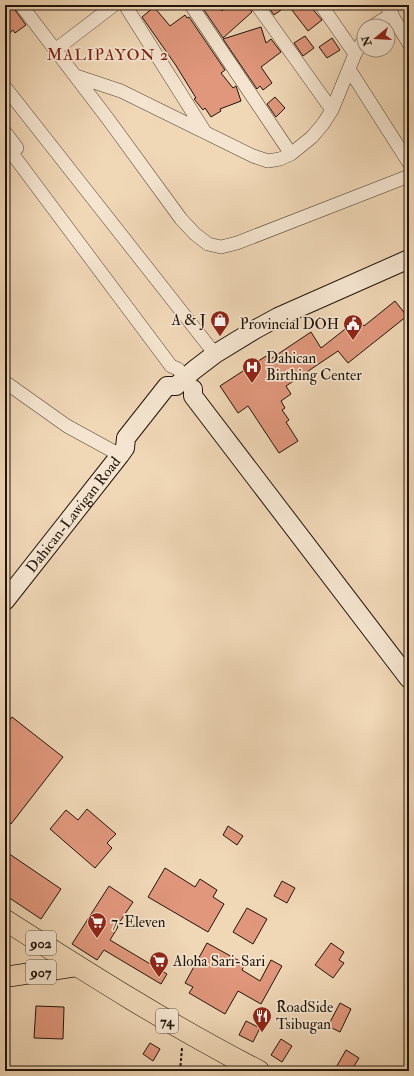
<svg xmlns="http://www.w3.org/2000/svg" width="414" height="1076" viewBox="0 0 414 1076" font-family="'IM FELL Double Pica',serif">
<rect width="100%" height="100%" fill="#f0d7b6"/>
<filter id="stains"><feTurbulence type="fractalNoise" baseFrequency=".005" numOctaves="4"/><feColorMatrix values="0 0 0 0 .2 0 0 0 0 .09 0 0 0 0 .02 0 0 0 .5 -.17"/></filter>
<radialGradient id="worn" r=".72"><stop offset=".6" stop-color="#630" stop-opacity="0"/><stop offset="1" stop-color="#630" stop-opacity=".3"/></radialGradient>
<!-- building -->
<path fill="#e1977c" stroke="#1f1409" d="M13 5 15 10 26 25 15 33 13 30 5 37V10Z
M204 5H217L222 11 228 5H247L252 12 223 38 202 7Z
M267 5H288L274 15Z
M288 5H309L322 20 308 31Z
M154 7 170 26 185 15 187 18 189 17 225 70 221 73 233 88 236 86 241 101 220 109 221 111 211 117 205 108 203 110 194 99 196 98 175 64 142 17Z
M261 27 266 43 271 39 281 52 261 67 272 83 263 90 260 86 257 89 223 39Z
M305 36 314 48 303 56 294 43Z
M332 38 340 50 327 58 319 47Z
M275 97 285 108 276 117 267 104Z
M395 301 407 316 348 363 338 351 286 386 291 394 281 401 285 408 282 410 289 420 286 422 298 441 279 453 248 406 238 413 220 386 266 356 269 360 311 332 321 348 358 319 364 326Z
M12 717 63 757 11 824 5 819V753L9 748 5 745V725Z
M87 809 116 834 107 843 112 848 95 868 50 829 66 810 78 820Z
M228 826 243 836 237 845 223 835Z
M5 851 61 889 41 919 5 895Z
M165 868 195 887 200 879 217 890 213 897 224 904 208 932 148 897Z
M282 881 295 888 287 903 274 896Z
M109 886 133 902 117 926 118 927 110 940 167 974 161 984 104 950 97 960 72 944Z
M247 908 267 919 253 944 233 932Z
M207 943 245 964 242 970 260 981 271 960 282 966 261 1004 238 991 225 1014 189 993 193 987 185 983Z
M331 943 344 952 339 960 344 963 333 978 315 965Z
M340 1003 351 1009 340 1032 328 1026Z
M36 1006 64 1007 63 1039 34 1038Z
M246 1021 260 1028 253 1042 239 1035Z
M281 1039 292 1046 282 1062 271 1055Z
M150 1043 160 1049 153 1061 143 1054Z
M346 1050 359 1058 351 1071H334Z"/>
<g fill="none" stroke-linecap="round" stroke-linejoin="round">
<defs>
<path id="minor" d="M21 5 108 119 181 219 195 234 208 244 221 247 237 243 409 176
M125 5 205 132
M191 5 291 154
M257 5 332 110
M321 5 355 54
M386 5 409 44
M373 26 392 14
M55 50 114 5
M349 69 409 163
M76 76 121 91 253 156 268 161 280 159 291 154 312 137 323 124 332 110 355 54 364 39
M5 87 215 354
M5 132 17 148
M5 144 171 366 178 369 185 378
M5 382 67 426 120 455"/>
<g id="secondary">
<path d="M193 389V396L409 679"/>
<path id="s1" d="M5 601 120 455 125 448 126 438 167 386H176L194 370 215 354 256 329 278 317 409 259"/>
</g>
<path id="primary" d="M5 977 77 966"/>
<path id="trunk" d="M5 920C88 973 171 1026 259 1071"/>
</defs>
<!-- minor casing -->
<use href="#minor" stroke="#534534" stroke-width="14"/>
<!-- secondary casing -->
<use href="#secondary" stroke="#1f1409" stroke-width="20"/>
<!-- primary casing -->
<use href="#primary" stroke="#1f1409" stroke-width="22"/>
<!-- trunk casing -->
<use href="#trunk" stroke="#1f1409" stroke-width="22"/>
<!-- path -->
<path stroke="#1f1409" stroke-width="2" stroke-dasharray="3 2" stroke-linecap="butt" d="M180 1071 182 1048"/>
<!-- minor -->
<use href="#minor" stroke="#f5e5d0" stroke-width="13"/>
<!-- secondary -->
<use href="#secondary" stroke="#f5e5d0" stroke-width="18"/>
<!-- primary -->
<use href="#primary" stroke="#f0d7b6" stroke-width="20"/>
<!-- trunk -->
<use href="#trunk" stroke="#f0d7b6" stroke-width="21"/>
</g>
<!-- icons -->
<defs>
<symbol id="shop-pin" viewBox="-11 -11 22 30"><path d="M0 17L-7.5 6A9.5 9.5 0 1 1 7.5 6Z" fill="#8f2418" stroke="#f5e5d0"/><path d="M-5-2.5h2.3a2.7 3.5 0 0 1 5.4 0H5L5.5 6h-11ZM-1.5-2.5h3a1.5 2.3 0 0 0-3 0Z" fill="#fff"/></symbol>
<symbol id="civic-pin" viewBox="-11 -11 22 30"><path d="M0 17L-7.5 6A9.5 9.5 0 1 1 7.5 6Z" fill="#8f2418" stroke="#f5e5d0"/><path d="M-.6-6.5H3V-4.5H.6V-3L4-1V1h2V6H-6V1h2V-1L-.6-3ZM-1.2 2.5V6h2.4V2.5Z" fill="#fff"/></symbol>
<symbol id="hospital-pin" viewBox="-11 -11 22 30"><path d="M0 17L-7.5 6A9.5 9.5 0 1 1 7.5 6Z" fill="#8f2418" stroke="#f5e5d0"/><path d="M-5-5h3v3.5h4V-5h3V5h-3V1.5h-4V5h-3Z" fill="#fff"/></symbol>
<symbol id="supermarket-pin" viewBox="-11 -11 22 30"><path d="M0 17L-7.5 6A9.5 9.5 0 1 1 7.5 6Z" fill="#8f2418" stroke="#f5e5d0"/><path d="M-6-5.5h2.5l.6 2H6L4.5 2H-2.5L-4.4-4H-6ZM-1.5 3.2a1.3 1.3 0 1 0 .1 0ZM3 3.2a1.3 1.3 0 1 0 .1 0Z" fill="#fff"/></symbol>
<symbol id="restaurant-pin" viewBox="-11 -11 22 30"><path d="M0 17L-7.5 6A9.5 9.5 0 1 1 7.5 6Z" fill="#8f2418" stroke="#f5e5d0"/><path d="M-5-6h1v4h1v-4h1v4h1v-4h1v5L-1.5 .5V6h-2V.5L-5-1ZM5-6V6H3V1.5H1.5Q1.5-4 5-6Z" fill="#fff"/></symbol>
</defs>
<g fill-rule="evenodd">
<use href="#shop-pin" x="209" y="309" width="22" height="30"/>
<use href="#civic-pin" x="342" y="313" width="22" height="30"/>
<use href="#hospital-pin" x="241" y="356" width="22" height="30"/>
<use href="#supermarket-pin" x="86" y="911" width="22" height="30"/>
<use href="#supermarket-pin" x="148" y="950" width="22" height="30"/>
<use href="#restaurant-pin" x="251" y="1005" width="22" height="30"/>
</g>
<g text-anchor="middle" dominant-baseline="central" stroke-width="3.5" stroke-linejoin="round" paint-order="stroke">
<!-- shield labels -->
<g fill="#f5e5d0" stroke="#5f5345" stroke-width="1">
<rect x="26" y="931" width="30" height="24" rx="3"/>
<rect x="26" y="960" width="30" height="24" rx="3"/>
<rect x="156" y="1009" width="22" height="24" rx="3"/>
</g>
<g font-size="14" font-weight="bold" fill="#1f1409">
<text x="41" y="943">902</text>
<text x="41" y="972">907</text>
<text x="167" y="1021">74</text>
</g>
<!-- poi labels -->
<g font-size="15" fill="#1f1409" stroke="#f5e5d0" text-anchor="start">
<text x="206" y="320" text-anchor="end">A &amp; J</text>
<text x="339" y="324" text-anchor="end">Provincial DOH</text>
<text x="266" y="358">Dahican<tspan x="266" dy="17">Birthing Center</tspan></text>
<text x="111" y="922">7-Eleven</text>
<text x="173" y="961">Aloha Sari-Sari</text>
<text x="276" y="1007">RoadSide<tspan x="276" dy="17">Tsibugan</tspan></text>
</g>
<!-- street labels -->
<g font-size="15" fill="#1f1409" stroke="#f5e5d0">
<text stroke="none"><textPath href="#s1" startOffset="110">Dahican-Lawigan Road</textPath></text>
</g>
<!-- neighbourhood labels -->
<g font-size="16" letter-spacing="1" fill="#7a1f14" stroke="#f5e5d0">
<text x="108" y="55">MALIPAYON 2</text>
</g>
</g>
<!-- margin -->
<rect width="414" height="1076" fill="none" stroke="#f0d7b6" stroke-width="20"/>
<rect x="6" y="6" width="402" height="1064" fill="none" stroke="#1f1409" stroke-width="2"/>
<rect x="10" y="10" width="394" height="1056" fill="none" stroke="#1f1409"/>
<!-- north arrow -->
<g transform="translate(376 38) rotate(252)"><circle r="19" fill="#f5e5d0" stroke="#9f9180"/>
<path d="M0-3L7 15L0 10L-7 15Z" fill="#8f2418"/>
<text y="-6" font-size="11" font-weight="bold" text-anchor="middle" fill="#1f1409">N</text>
</g>
<rect width="100%" height="100%" filter="url(#stains)"/>
<rect width="100%" height="100%" fill="url(#worn)"/>
</svg>
